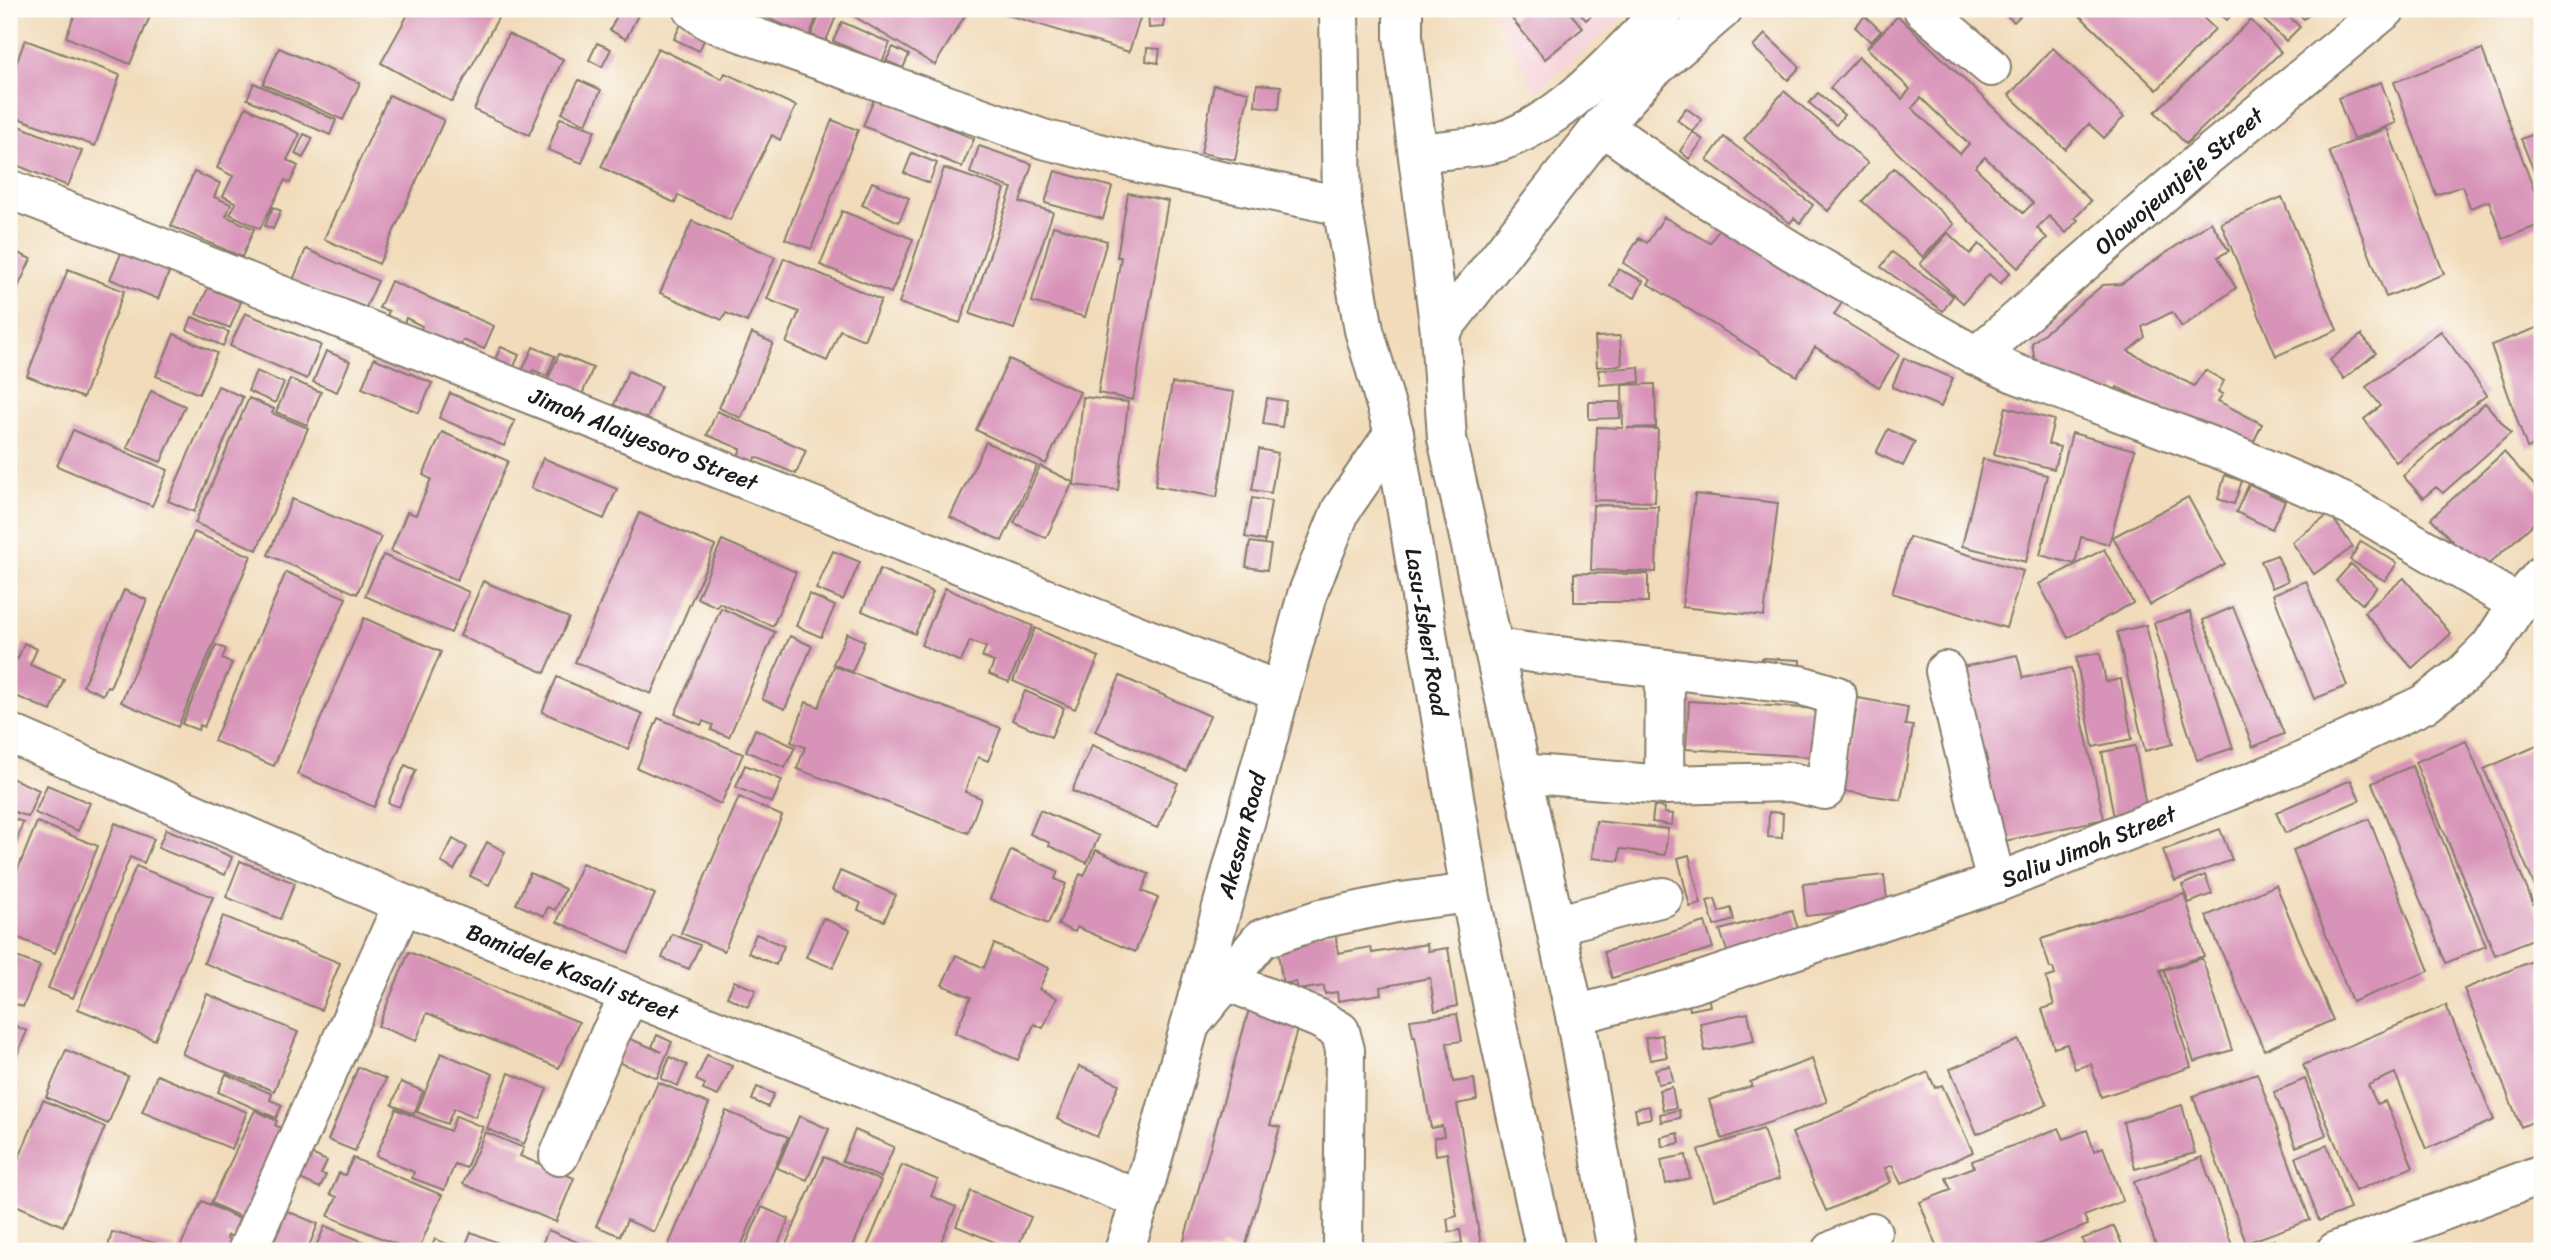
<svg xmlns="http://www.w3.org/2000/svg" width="2551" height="1260" viewBox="0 0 2551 1260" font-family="Sriracha,sans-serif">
<rect width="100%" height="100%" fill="#fdfcf7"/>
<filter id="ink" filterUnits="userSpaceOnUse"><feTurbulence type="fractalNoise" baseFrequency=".0143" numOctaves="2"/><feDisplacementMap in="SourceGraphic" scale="14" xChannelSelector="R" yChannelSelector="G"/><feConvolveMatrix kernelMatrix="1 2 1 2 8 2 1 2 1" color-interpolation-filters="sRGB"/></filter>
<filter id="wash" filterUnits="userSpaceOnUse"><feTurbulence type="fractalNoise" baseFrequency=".00686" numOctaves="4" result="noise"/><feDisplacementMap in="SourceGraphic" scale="28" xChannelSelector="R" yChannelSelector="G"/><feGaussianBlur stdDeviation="1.57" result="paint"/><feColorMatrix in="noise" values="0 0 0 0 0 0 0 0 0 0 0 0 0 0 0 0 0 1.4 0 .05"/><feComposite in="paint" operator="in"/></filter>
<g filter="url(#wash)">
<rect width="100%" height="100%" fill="#f1dbba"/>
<!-- built -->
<path fill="#f5cfd9" d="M1490 9H1633L1536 91Z"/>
<g id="blocks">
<!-- building -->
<path fill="#d893b8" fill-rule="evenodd" d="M77 9H153L130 64 66 37Z
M411 9H503L452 102 381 63Z
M620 9H641L626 39 610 30Z
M739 9H755L752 14Z
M766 9H820L809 36 763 16Z
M822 9 837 14 826 41 811 35Z
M842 9H957L966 14 935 65Z
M999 9H1143L1129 52 998 12Z
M1148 9H1164V27L1149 28Z
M1524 9H1567L1583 28 1545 59 1512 19Z
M1576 9H1599L1586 20Z
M1999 9H2027L2014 22Z
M2078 9H2194L2215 29 2157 90 2076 12Z
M2213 9H2237L2227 20Z
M2275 9H2281L2300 27 2286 41 2264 20Z
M2294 9H2315L2304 19Z
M1865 16 1881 31 1871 42 1855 27Z
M1898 16 2091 201 2075 218 2078 220 2066 233 2049 216 2037 228 2047 238 2018 268 1830 88 1859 57 1902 99 1910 89 1867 48ZM1921 98 1969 144 1960 154 1912 108ZM1985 157 2033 203 2023 213 1975 167Z
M2251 20 2281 52 2186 144 2155 112Z
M842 22 890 43 882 62 833 41Z
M681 24 706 36 699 51 674 39Z
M508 34 563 59 529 135 474 110Z
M1765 34 1800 67 1788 80 1753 47Z
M25 40 120 75 95 146 9 115V83Z
M597 43 611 49 602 67 589 60Z
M893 47 909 55 903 68 886 61Z
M279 48 360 83 343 120 263 84Z
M658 48 722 79 725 73 796 106 780 140 772 135 730 220 678 195 675 203 601 167Z
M1147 48 1160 49 1158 63 1146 61Z
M2053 48 2124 117 2104 138 2089 124 2065 149 2009 95Z
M2482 49 2542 212V224L2503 239 2489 201 2470 208 2462 186 2436 195 2394 82Z
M579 80 601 90 586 124 562 113Z
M2381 82 2396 123 2353 139 2338 98Z
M254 83 336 120 330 135 247 99Z
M1257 84 1281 86 1279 109 1255 106Z
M1214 85 1249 92 1235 160 1201 153Z
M1784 91 1868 163 1828 211 1744 139Z
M1818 93 1844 115 1836 125 1809 103Z
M389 95 444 120 379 264 324 239Z
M875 97 974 139 962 167 863 126Z
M246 107 300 134 287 160 298 166 290 183 285 180 260 229 230 214 236 203 223 196 233 176 217 168Z
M1686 108 1702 120 1693 132 1677 120Z
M560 118 595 130 582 163 548 150Z
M832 120 858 130 811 249 785 239Z
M9 122 82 151 68 186 9 162Z
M2387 128 2444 274 2386 297 2329 151Z
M2542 131V172L2535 174 2521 139Z
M1693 132 1703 140 1689 159 1680 151Z
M304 134 313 138 303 158 295 154Z
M1724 137 1813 205 1800 223 1794 218 1790 223 1707 160Z
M979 146 1032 164 1020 202 1053 212 1014 329 970 314 1012 188 970 173Z
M912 153 937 163 929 183 904 173Z
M944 168 1005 189 960 323 899 303Z
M1894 168 1954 224 1923 257 1862 201Z
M1055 171 1112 187 1103 219 1045 203Z
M194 172 220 183 214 197 231 204 226 216 254 229 242 257 171 226Z
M872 182 909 198 899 222 862 205Z
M1128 193 1168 201 1133 400 1098 393 1121 257H1117Z
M2282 197 2337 330 2276 356 2221 223Z
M273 207 281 211 273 229 265 226Z
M842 211 913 239 891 293 820 265Z
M1664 217 1710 243 1721 226 1843 301 1834 315 1899 355 1879 387 1815 347 1797 376 1648 284 1651 280 1623 263 1639 238 1647 243Z
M692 221 775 257 747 322 726 313 722 320 660 293Z
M2211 222 2229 251 2218 257 2236 288 2182 327 2172 312 2142 327 2145 337 2128 351 2194 386 2205 370 2224 381 2218 392 2223 394 2218 401 2262 424 2250 450 2117 387 2113 395 2036 369 2032 343 2103 285 2121 284Z
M1053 226 1107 241 1085 317 1032 302Z
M1948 233 1970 254 1979 244 2010 272 2000 284 1989 274 1963 303 1920 264Z
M9 249 31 259 9 307Z
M123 249 170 270 158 299 110 279Z
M306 249 378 281 364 312 293 280Z
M1892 252 1953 296 1943 311 1881 267Z
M784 258 881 300 864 340 840 330 827 361 786 343 799 312 767 299Z
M68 269 124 291 83 398 27 376Z
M1618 269 1643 281 1635 298 1610 286Z
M391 281 494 326 484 349 463 340 459 349 420 332 422 326 406 318 404 323 387 316 389 311 379 308Z
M208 288 241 302 230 328 196 314Z
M245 313 321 345 307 379 230 346Z
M192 317 229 332 223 346 187 330Z
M2542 326V443L2527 448 2491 345Z
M2441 331 2487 395 2396 462 2364 419 2381 406 2366 387Z
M752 333 773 343 741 418 719 408Z
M174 334 217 353 199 394 156 376Z
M2361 335 2376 353 2344 379 2330 360Z
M1620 336 1622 365 1597 367 1595 337Z
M501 347 519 355 513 369 494 361Z
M533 347 555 356 547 376 533 370 531 374 522 371Z
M326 351 350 361 337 392 313 382Z
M559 354 593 368 581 397 546 383Z
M374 358 432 383 419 413 362 388Z
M1904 358 1953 378 1941 407 1892 387Z
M1009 359 1080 392 1046 464 976 430Z
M1639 367 1640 382 1600 385 1598 370Z
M256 371 284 383 275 403 248 391Z
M628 371 661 386 647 419 614 405Z
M290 379 321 392 307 425 276 412Z
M1172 383 1234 392 1217 497 1155 486Z
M1655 384 1656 427 1627 428 1658 429 1655 502 1594 500 1597 427 1623 428 1622 385Z
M218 386 243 397 194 512 168 501Z
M151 391 185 406 161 462 127 448Z
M450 393 515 421 504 446 439 418Z
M1083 397 1128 402 1118 490 1074 485Z
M249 398 274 409 272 413 308 428 257 550 195 523Z
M1267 398 1286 401 1282 427 1263 424Z
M1589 402H1620V418L1589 419Z
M2485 403 2511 433 2443 493 2436 487 2423 498 2403 476Z
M2006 407 2054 420 2048 444 2060 447 2054 469 1994 454Z
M717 411 806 450 796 474 756 457 752 467 736 460 741 449 707 435Z
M1888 429 1915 442 1903 466 1876 453Z
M73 430 168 470 152 506 57 466Z
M442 432 508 461 457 580 391 551 407 512 416 515 431 479 423 475Z
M2072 433 2135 450 2109 544 2081 537 2075 564 2040 555Z
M986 442 1037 466 1002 541 950 517Z
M1259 449 1278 453 1271 493 1252 490Z
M2504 452 2542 494V516L2480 572 2431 518Z
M543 458 617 489 604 519 531 488Z
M1983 459 2047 475 2026 562 1962 546Z
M1040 466 1073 482 1046 538 1014 523Z
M2225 475 2242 481 2234 504 2218 499Z
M2249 484 2285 501 2272 529 2236 512Z
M1695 494 1778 503 1764 616 1682 607Z
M2188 497 2225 564 2150 605 2113 537Z
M1252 498 1271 501 1265 541 1245 537Z
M292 499 381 537 357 594 268 555Z
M1593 505 1658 506 1656 572 1591 570Z
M639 513 715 546 651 694 575 662Z
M2330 514 2353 547 2314 574 2292 542Z
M194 532 251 556 178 727 121 702Z
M1909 537 2023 571 2006 628 1892 593Z
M722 540 796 572 773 626 719 603 717 607 697 598Z
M2361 541 2397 563 2385 581 2350 560Z
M1250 542 1271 545 1267 570 1246 567Z
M2104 549 2133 603 2068 638 2039 584Z
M833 551 860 562 843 600 816 589Z
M383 555 469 592 451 633 365 596Z
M2277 555 2288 581 2272 588 2261 561Z
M2351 564 2377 587 2362 604 2336 581Z
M880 569 933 592 915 634 862 611Z
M286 572 346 598 274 766 214 741Z
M1574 573 1648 574V602H1574Z
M2404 578 2451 634 2412 668 2364 612Z
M483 581 569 618 545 673 460 636Z
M2306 581 2347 686 2314 699 2273 594Z
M945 588 1033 626 1009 682 989 674 994 662 982 657 986 647 970 641 961 662 921 645Z
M124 590 147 600 110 687 107 686 103 695 83 686Z
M809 594 835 606 821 637 796 626Z
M2233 607 2284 734 2253 747 2203 620Z
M721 608 775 632 729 737 711 730 713 725 703 721 701 725 675 714Z
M2190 612 2233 748 2197 760 2154 623Z
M364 618 441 652 374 807 297 774Z
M2146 625 2173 744 2145 751 2117 632Z
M1035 628 1099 657 1075 709 1013 681Z
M847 633 865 641 852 672 833 664Z
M790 636 812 646 785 709 762 699Z
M24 643 37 649 30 665 64 679 51 711 9 693V656L18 659Z
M216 645 226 649 222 659 232 663 204 727 200 725 198 730 182 724Z
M2100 653 2106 682 2121 679 2132 739 2093 747 2076 657Z
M2017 655 2023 678 2071 668 2104 819 1996 843 1958 668Z
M1762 658 1800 660V672L1762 669Z
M834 666 1001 728 988 761 978 757 965 792 981 798 968 833 797 769 805 747 791 742 806 702 819 707Z
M1120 676 1210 716 1186 771 1095 731Z
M557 677 643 714 628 749 542 712Z
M1025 691 1064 708 1051 737 1012 720Z
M1858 698 1908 707 1905 725 1913 726 1901 800 1843 791Z
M1689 701 1820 709 1817 757 1686 749Z
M658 718 743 754 721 804 637 768Z
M755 729 795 747 785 768 746 751Z
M2466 741 2542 925V935L2495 955 2415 762Z
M2541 744 2542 887 2536 889 2484 769Z
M1092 745 1178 783 1157 828 1072 791Z
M2135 746 2147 812 2114 818 2102 752Z
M405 765 416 770 399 807 388 803Z
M745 765 782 780 772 803 736 787Z
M2412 766 2486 946 2446 963 2372 783Z
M9 777 39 790 28 817 9 810Z
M2351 780 2360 800 2285 833 2276 812Z
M47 785 90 803 78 831 35 813Z
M739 797 782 816 724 951 681 933Z
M1654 806 1665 808 1664 813 1673 814 1672 825 1652 822Z
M1040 810 1099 836 1087 863 1049 846 1050 843 1030 834Z
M1769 812 1783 813 1782 838 1768 837Z
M9 817 23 822 14 849 9 847Z
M2369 819 2429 971 2352 1002 2293 850Z
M1596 821 1668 829 1665 855 1620 849 1619 861 1592 858Z
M37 822 98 846 55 953 9 934V891Z
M115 823 154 839 144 863 130 857 73 998 48 988Z
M166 829 232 857 225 875 158 848Z
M2220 829 2232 860 2175 881 2163 850Z
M453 839 467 847 454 870 441 862Z
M487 842 505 852 489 885 470 876Z
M1011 850 1058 871 1055 879 1066 884 1048 924 990 899Z
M1096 850 1149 874 1142 891 1158 898 1135 952 1077 927 1075 932 1058 925 1080 874 1084 876Z
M1689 855 1701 904 1690 907 1678 858Z
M240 861 295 883 280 919 226 897Z
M582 863 655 894 629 953 557 922Z
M136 866 213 897 155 1040 78 1009Z
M840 871 896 895 884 921 858 910 861 903 832 890Z
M530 873 565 889 555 910 548 907 544 916 516 904Z
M1884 875 1888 907 1806 916 1803 884Z
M2205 875 2212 894 2189 903 2182 885Z
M2276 885 2333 1020 2264 1050 2206 916Z
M2184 894 2204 956 2160 970 2191 1067 2101 1097 2091 1064 2075 1069 2067 1044 2054 1048 2042 1009 2054 1005 2046 978 2055 975 2053 968H2050L2041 939Z
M1715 899 1719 912 1731 908 1734 920 1714 926 1707 901Z
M1792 910 1798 929 1743 946 1744 949 1728 954 1720 930Z
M223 916 340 963 321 1010 204 963Z
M823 918 850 930 833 968 806 957Z
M1705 922 1713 948 1612 978 1604 952Z
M1335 930 1338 953 1371 947 1372 953 1427 944 1428 951 1448 948 1457 1006 1435 1011 1430 978 1380 987 1381 994 1338 1001 1337 992 1325 994 1324 986 1298 990 1296 982 1283 984 1276 941Z
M672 934 700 945 689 969 662 958Z
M756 934 784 946 776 965 748 953Z
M994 944 1049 968 1039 989 1057 998 1043 1028 1034 1024 1018 1060 955 1033 971 997 942 985 956 955 984 968Z
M409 952 579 1022 559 1068 427 1013 416 1041 378 1026Z
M9 954 40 966 23 1007 9 1001Z
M2542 957V1132L2537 1120 2521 1127 2464 989Z
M2202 958 2232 1050 2194 1062 2164 970Z
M734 981 756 990 748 1007 727 997Z
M207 994 298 1032 274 1091 182 1054Z
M1708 996 1710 1006 1690 1010 1688 1001Z
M2446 1005 2494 1120 2426 1149 2395 1073 2368 1085 2377 1104 2385 1101 2413 1167 2355 1191 2303 1065Z
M1250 1006 1300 1019 1270 1125 1280 1127 1244 1251 1220 1247 1219 1251H1181Z
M1748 1013 1754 1041 1705 1051 1700 1023Z
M1457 1014 1462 1041 1447 1043 1453 1082 1474 1079 1477 1100 1457 1104 1482 1251H1448L1447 1245 1462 1243 1460 1230 1449 1232 1447 1219 1457 1216 1447 1153 1436 1155 1434 1138 1444 1136 1442 1126 1431 1128 1415 1036H1413L1410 1020Z
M9 1023 27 1031 9 1074Z
M657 1035 672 1042 657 1078 618 1062 628 1038 662 1052 652 1047Z
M1662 1035 1667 1057 1650 1060 1645 1038Z
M2019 1040 2047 1105 1977 1134 1950 1069Z
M66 1050 128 1076 108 1124 46 1097Z
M441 1053 493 1074 475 1117 454 1108 447 1124 417 1112Z
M707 1055 732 1066 718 1096 703 1090 705 1084 696 1080Z
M670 1057 687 1065 678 1086 661 1079Z
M1812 1059 1827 1102 1722 1139 1709 1100 1752 1086 1750 1082Z
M1079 1066 1119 1084 1097 1137 1057 1119Z
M1670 1066 1673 1081 1658 1084 1655 1069Z
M358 1067 386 1079 355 1151 328 1140Z
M1928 1072 1935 1088 1942 1085 1973 1152 1901 1184 1892 1165 1885 1168 1891 1182 1826 1211 1792 1133Z
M509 1073 547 1089 524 1144 487 1129Z
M2257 1073 2310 1220 2246 1243 2193 1096Z
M226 1074 272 1094 270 1100 282 1105 276 1118 218 1092Z
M157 1075 247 1112 232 1149 142 1112Z
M2305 1079 2326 1135 2296 1147 2274 1092Z
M401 1082 423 1091 414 1114 392 1105Z
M658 1082 709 1104 654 1232 627 1220 620 1236 596 1226Z
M757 1087 774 1094 768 1107 752 1100Z
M1672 1087 1676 1108 1663 1110 1659 1090Z
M43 1100 105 1127 63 1226 9 1202V1182Z
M2182 1105 2195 1153 2135 1169 2123 1122Z
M1649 1106 1651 1118 1637 1121 1635 1109Z
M396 1109 450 1131 456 1116 483 1127 466 1168 455 1164 444 1190 412 1178 414 1172 376 1156Z
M255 1110 277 1121 275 1125 284 1130 243 1218 211 1203Z
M1679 1110 1680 1118 1661 1122 1660 1114Z
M726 1111 788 1137 739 1251H666Z
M799 1116 829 1129 807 1180 777 1168Z
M2059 1128 2064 1139 2087 1130 2094 1151 2103 1147 2123 1201 2084 1216 2088 1225 2021 1251H1938L1920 1202 1951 1190 1946 1178 1974 1167 1972 1161Z
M1763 1129 1779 1179 1714 1200 1698 1150Z
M855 1130 894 1147 881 1178 842 1161Z
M485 1132 524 1148 520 1156 574 1178 556 1222 463 1184Z
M1678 1133 1680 1143 1662 1147 1661 1137Z
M2327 1145 2350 1209 2319 1221 2296 1157Z
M307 1152 327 1161 321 1174 326 1175 320 1188 296 1177Z
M1686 1155 1690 1178 1666 1184 1661 1160Z
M824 1157 881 1181 851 1251H783Z
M2202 1157 2234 1251H2158L2134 1182Z
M353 1158 442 1195 418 1251H412L328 1216 337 1197 330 1194 339 1173 345 1175Z
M902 1165 938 1180 931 1196 956 1207 937 1251H865Z
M971 1191 1031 1217 1016 1251 956 1226Z
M202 1201 246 1222 237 1239 228 1235 227 1239 236 1243 232 1251H178Z
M762 1207 789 1219 775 1251H743Z
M287 1211 318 1224 307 1251H283L272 1247Z
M325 1226 386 1251H314Z
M2114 1226 2125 1251H2087L2082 1239Z
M548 1230 599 1251H539Z
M112 1232 175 1248 174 1251H107Z
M471 1232 518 1251H463Z
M435 1239 457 1248 456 1251H430Z
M2274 1240 2279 1251H2252L2251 1249Z"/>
</g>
</g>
<g filter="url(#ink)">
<use href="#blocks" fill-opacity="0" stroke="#867c6b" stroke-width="2"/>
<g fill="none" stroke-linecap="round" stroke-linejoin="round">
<defs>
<g id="minor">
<path d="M693 9 709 21 1043 139 1159 168 1342 206"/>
<path d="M1923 9 1991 67"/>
<path d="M1602 126 1696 192 1795 253 1976 356 2014 373 2224 451 2350 505 2518 604"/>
<path id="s1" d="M9 189 157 246 1279 691"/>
<path id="s2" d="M1976 356 2196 165 2386 9"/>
<path d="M1493 648 1800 685 1837 696 1825 790 1791 782 1664 785 1521 773"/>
<path d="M1945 671 1996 883"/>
<path id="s3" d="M9 733 403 904 1141 1200"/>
<path d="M1664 785 1665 669"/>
<path d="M1555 925 1663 897"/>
<path d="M1227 981 1320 1019 1340 1031 1345 1050 1343 1247"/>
<path id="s4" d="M1575 1015 1692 984 1996 883 2297 764 2424 704 2463 674 2490 647 2518 604 2542 575"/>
<path d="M559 1156 610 1034 630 996"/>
<path d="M247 1251 403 904"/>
<path id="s5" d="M1124 1251 1141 1200 1190 1025 1307 595 1341 510 1394 433"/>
<path d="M1832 1251 1872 1232"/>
<path d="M2336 1251 2542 1174"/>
</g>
<g id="major">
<path id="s6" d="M1339 9 1342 206 1364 330 1394 433 1470 893 1494 1012 1546 1251"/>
<path d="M1403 9V37L1440 332 1447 438 1575 1015 1617 1251"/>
<path d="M1419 153C1443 149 1476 149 1499 142 1567 119 1615 57 1665 9"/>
<path d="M1440 332 1602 126 1650 72 1723 9"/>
<path d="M1190 1025 1261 939 1320 919 1401 902 1470 893"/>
</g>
</defs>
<!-- minor casing -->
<use href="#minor" stroke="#867c6b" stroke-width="42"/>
<!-- major casing -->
<use href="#major" stroke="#867c6b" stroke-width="42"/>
<!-- minor -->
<use href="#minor" stroke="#fff" stroke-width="38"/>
<!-- major -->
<use href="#major" stroke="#fff" stroke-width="38"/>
</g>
</g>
<g text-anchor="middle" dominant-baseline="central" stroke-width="5" stroke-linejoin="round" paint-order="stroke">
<!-- street labels -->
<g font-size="23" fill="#1c1c1c" stroke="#fdfcf7">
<text stroke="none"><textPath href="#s2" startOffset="268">Olowojeunjeje Street</textPath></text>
<text stroke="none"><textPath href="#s1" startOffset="682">Jimoh Alaiyesoro Street</textPath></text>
<text stroke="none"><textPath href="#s6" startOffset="632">Lasu-Isheri Road</textPath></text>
<text stroke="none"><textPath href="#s5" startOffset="432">Akesan Road</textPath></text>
<text stroke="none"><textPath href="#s4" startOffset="541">Saliu Jimoh Street</textPath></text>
<text stroke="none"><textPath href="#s3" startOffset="612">Bamidele Kasali street</textPath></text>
</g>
</g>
<!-- margin -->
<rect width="2551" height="1260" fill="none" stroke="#fdfcf7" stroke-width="35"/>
</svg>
